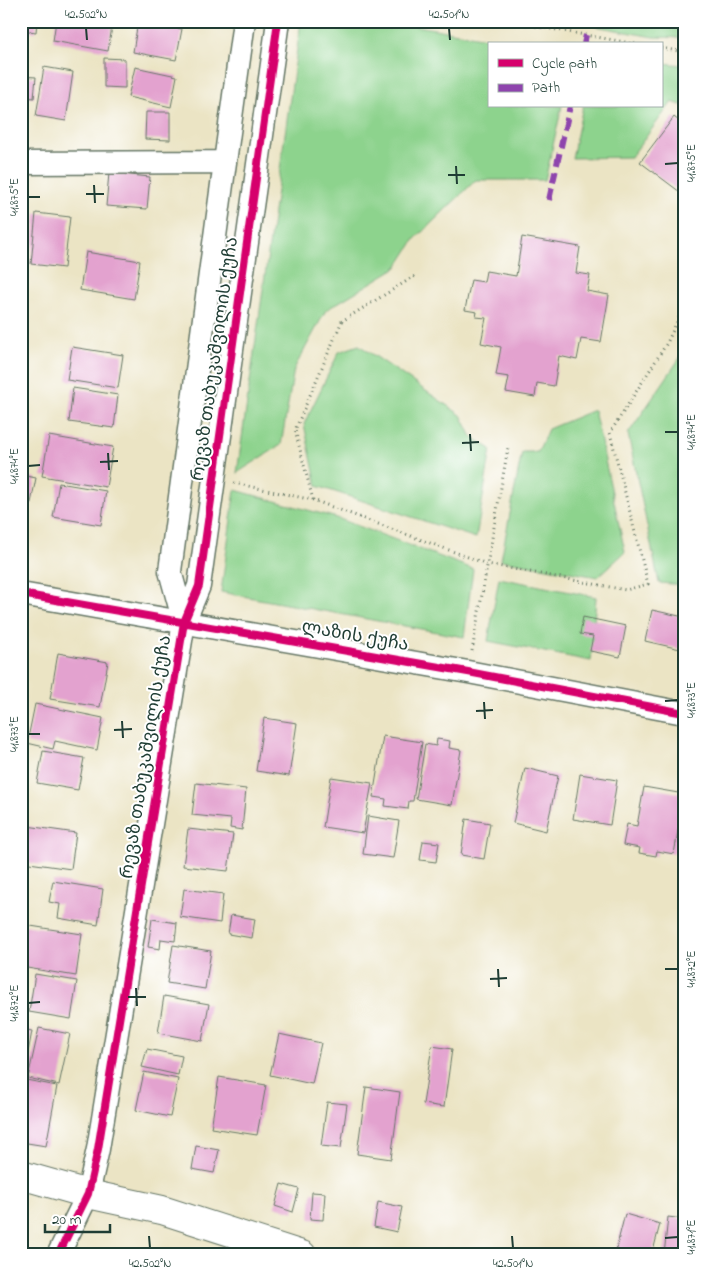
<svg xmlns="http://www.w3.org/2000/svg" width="705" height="1276" viewBox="0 0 705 1276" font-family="'Indie Flower','Noto Sans Georgian',sans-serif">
<rect width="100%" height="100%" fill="#fff"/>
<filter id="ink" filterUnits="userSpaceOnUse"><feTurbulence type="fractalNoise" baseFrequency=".02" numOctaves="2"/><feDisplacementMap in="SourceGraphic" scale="10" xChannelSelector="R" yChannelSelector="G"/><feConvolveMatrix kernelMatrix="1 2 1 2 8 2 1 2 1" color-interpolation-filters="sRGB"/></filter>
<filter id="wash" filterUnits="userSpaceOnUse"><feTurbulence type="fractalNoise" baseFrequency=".0096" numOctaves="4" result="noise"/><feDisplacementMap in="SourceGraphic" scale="20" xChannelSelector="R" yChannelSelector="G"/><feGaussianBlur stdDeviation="1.12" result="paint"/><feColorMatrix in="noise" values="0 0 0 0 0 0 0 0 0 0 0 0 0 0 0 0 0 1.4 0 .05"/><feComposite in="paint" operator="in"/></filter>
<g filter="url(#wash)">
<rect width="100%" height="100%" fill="#ebe4c4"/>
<!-- green -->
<path fill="#8dd38d" stroke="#568860" d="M301 21H388L522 44H489V106H562L545 180H476L415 239 397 267 326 310 294 369 281 445 237 473Z
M569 21H684V38L653 37Z
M661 63 684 65V106L672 102 631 157 572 158 583 106H661Z
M359 345 461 415 472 437 491 449 476 538 317 486 304 424 339 352Z
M684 352V585L659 583 628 434Z
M594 410 625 552 598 577 501 560 522 452H538L548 429Z
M235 490 337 518 473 569 464 637 221 592Z
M499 578 596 597 591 661 488 641Z"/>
<g id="blocks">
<!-- building -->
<path fill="#e3a2cf" d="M21 21H37L36 32 21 30Z
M56 21H113L108 51 53 41Z
M138 21 182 29 176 60 133 52Z
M104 58 125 59V88L104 87Z
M44 67 73 72 66 121 36 116Z
M135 67 177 76 171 107 128 97Z
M21 76 36 77 34 98 24 97 22 113Z
M146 112H170V140L145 139Z
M674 117 684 125V195L640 162Z
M109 173 150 177 147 209 106 206Z
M21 210 25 211 23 248H21Z
M36 213 70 217 64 268 31 264Z
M522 237 580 247 576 273 590 275 587 291 609 295 601 342 581 339 577 360 559 356 554 386 537 383 535 397 506 392 509 377 496 375 501 347 481 343 486 318 476 317 477 312 465 310 471 280 484 282 486 271 516 276Z
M86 252 140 261 134 299 80 290Z
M72 347 123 355 118 388 67 380Z
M73 388 118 395 114 428 69 422Z
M49 436 113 447 106 487 42 476Z
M21 475 36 478 26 528 21 527Z
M59 483 106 491 101 525 53 517Z
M652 610 684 617V631L680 649 645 641Z
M583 617 626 626 620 657 590 651 593 636 580 634Z
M58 653 108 662 100 707 50 699Z
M35 704 103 718 97 750 55 741 53 749 27 743Z
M264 718 297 723 289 776 256 771Z
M383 736 422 742 413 801H409L408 809 385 806 386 799 373 797Z
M437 739 450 741 449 748 461 750 452 805 416 799 425 744 436 746Z
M43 751 84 758 78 790 37 783Z
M525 768 558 776 546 831 513 823Z
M580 774 617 780 610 825 573 819Z
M331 777 372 783 363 833 323 827Z
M196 783 246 789 242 830 230 828 231 819 192 815Z
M644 787 684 794V808H682L674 854 657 851 656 856 639 853 640 848 623 845 627 824 637 826Z
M368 816 399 821 393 858 363 854Z
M466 819 490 823 484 859 461 855Z
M27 826 76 833 71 869 22 862Z
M188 829 233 834 228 871 183 866Z
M423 841 439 843 436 862 420 860Z
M53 881 103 889 98 925 58 918 60 904 49 902Z
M184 889 223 894 220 923 180 917Z
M231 915 255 919 252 938 228 934Z
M152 919 177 923 175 941 161 939 160 949 148 947Z
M24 925 82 934 76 976 21 967V941Z
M173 945 211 951 205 989 167 983Z
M35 974 77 981 71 1019 29 1012Z
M164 996 209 1004 202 1041 158 1033Z
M39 1028 70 1034 59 1085 28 1078Z
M21 1029 32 1031 24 1075H21Z
M279 1034 321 1043 312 1084 270 1075Z
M432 1046 452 1049 444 1107 423 1104Z
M147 1049 182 1056 178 1075 142 1067Z
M144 1072 178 1079 170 1117 136 1110Z
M219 1077 266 1085 257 1135 211 1128Z
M21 1079 57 1086 46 1146 21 1142Z
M366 1087 400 1092 391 1159 357 1154Z
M327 1102 347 1104 341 1148 321 1146Z
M196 1146 219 1150 214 1173 192 1169Z
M281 1184 299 1189 293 1212 275 1206Z
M312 1192 325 1193 323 1220 310 1219Z
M378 1202 402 1207 397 1232 374 1227Z
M625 1214 660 1224 652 1255H620L615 1253Z
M668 1217 684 1219V1255H664Z"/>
</g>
</g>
<g filter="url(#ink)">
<use href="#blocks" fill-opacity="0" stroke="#676" stroke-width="1"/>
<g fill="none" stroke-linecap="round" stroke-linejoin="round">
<defs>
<path id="minor" d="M21 163 224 162
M21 594 468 672 684 713
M184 622 170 571 244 21
M58 1255 88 1194 98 1149 184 622 199 586 278 21"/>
<path id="secondary" d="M21 1175 88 1194 162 1210 302 1255"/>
</defs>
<!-- minor casing -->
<use href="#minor" stroke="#676" stroke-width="25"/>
<!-- secondary casing -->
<use href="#secondary" stroke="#676" stroke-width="30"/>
<!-- path -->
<path stroke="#676" stroke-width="3" stroke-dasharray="1 4" stroke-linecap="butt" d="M506 21 636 44
M661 48 684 52
M234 483 313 500 487 564 626 590 648 584 610 433 667 343 684 307
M313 500 295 430 342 321 415 276
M472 651 508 448"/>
<!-- minor -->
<use href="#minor" stroke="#fff" stroke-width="22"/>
<!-- secondary -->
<use href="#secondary" stroke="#fff" stroke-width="28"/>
<!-- quiet -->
<path stroke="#8e44ad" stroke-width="6" stroke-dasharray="12 6" stroke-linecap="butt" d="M542 21 544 28
M584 44 586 35
M549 200 570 106"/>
<defs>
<path id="cycleway" d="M21 594 468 672 684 713
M58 1255 88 1194 98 1149 184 622 199 586 278 21"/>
</defs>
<!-- cycleway casing -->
<use href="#cycleway" stroke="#fff" stroke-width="11"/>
<!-- cycleway -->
<use href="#cycleway" stroke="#d6006c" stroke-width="8"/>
</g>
</g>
<!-- ticks -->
<path fill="none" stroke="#1f3d34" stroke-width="2" d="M86 28 87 40M449 28 450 40M665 164 678 163M456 166 457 184M448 175H465M94 185 95 203M86 194H104M28 197H40M665 432H678M470 434 471 451M462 443 479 442M108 453 109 470M100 462 118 461M28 466 40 465M665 701 678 700M484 702 485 719M476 711 493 710M122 721 123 738M114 730 132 729M28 734H40M498 969 499 987M665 969H678M490 979 507 978M136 988 137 1006M128 997H146M28 1003 40 1002M149 1236 150 1248M512 1236 513 1248M665 1238 678 1237"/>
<g text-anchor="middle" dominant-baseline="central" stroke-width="4" stroke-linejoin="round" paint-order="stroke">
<!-- street labels -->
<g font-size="18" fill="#1f3d34" stroke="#fff">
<text transform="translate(216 359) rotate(-82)">რევაზ თაბუკაშვილის ქუჩა</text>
<text transform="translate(355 637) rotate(10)">ლაზის ქუჩა</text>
<text transform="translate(147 757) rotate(-81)">რევაზ თაბუკაშვილის ქუჩა</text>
</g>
</g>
<!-- margin -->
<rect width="705" height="1276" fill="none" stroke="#fff" stroke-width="55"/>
<!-- legend -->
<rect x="488" y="42" width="175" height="65" fill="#ffffff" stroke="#a5b1ae"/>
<rect x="498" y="59" width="25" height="8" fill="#d6006c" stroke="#a5b1ae"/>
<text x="532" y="68" font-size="15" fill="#1f3d34">Cycle path</text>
<rect x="498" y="84" width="25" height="8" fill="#8e44ad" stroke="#a5b1ae"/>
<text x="532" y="92" font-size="15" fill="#1f3d34">Path</text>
<!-- scale -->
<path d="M45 1224v8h65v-8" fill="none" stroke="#1f3d34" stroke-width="2.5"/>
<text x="52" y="1224" font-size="15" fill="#1f3d34" stroke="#ffffff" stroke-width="4" paint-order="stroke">20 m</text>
<rect x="28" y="28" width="650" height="1220" fill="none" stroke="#1f3d34" stroke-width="2"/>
<g font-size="12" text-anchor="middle" fill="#1f3d34">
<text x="86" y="18">42.502°N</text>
<text x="449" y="18">42.501°N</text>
<text transform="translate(691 163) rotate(-90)" y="4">41.875°E</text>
<text transform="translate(14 197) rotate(-90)" y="4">41.875°E</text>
<text transform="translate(691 432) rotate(-90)" y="4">41.874°E</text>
<text transform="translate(14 466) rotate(-90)" y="4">41.874°E</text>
<text transform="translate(691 700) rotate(-90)" y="4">41.873°E</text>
<text transform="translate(14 734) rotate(-90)" y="4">41.873°E</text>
<text transform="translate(691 969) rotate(-90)" y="4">41.872°E</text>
<text transform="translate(14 1003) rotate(-90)" y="4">41.872°E</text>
<text transform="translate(691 1237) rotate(-90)" y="4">41.871°E</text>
<text x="150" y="1267">42.502°N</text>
<text x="513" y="1267">42.501°N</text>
</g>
</svg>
